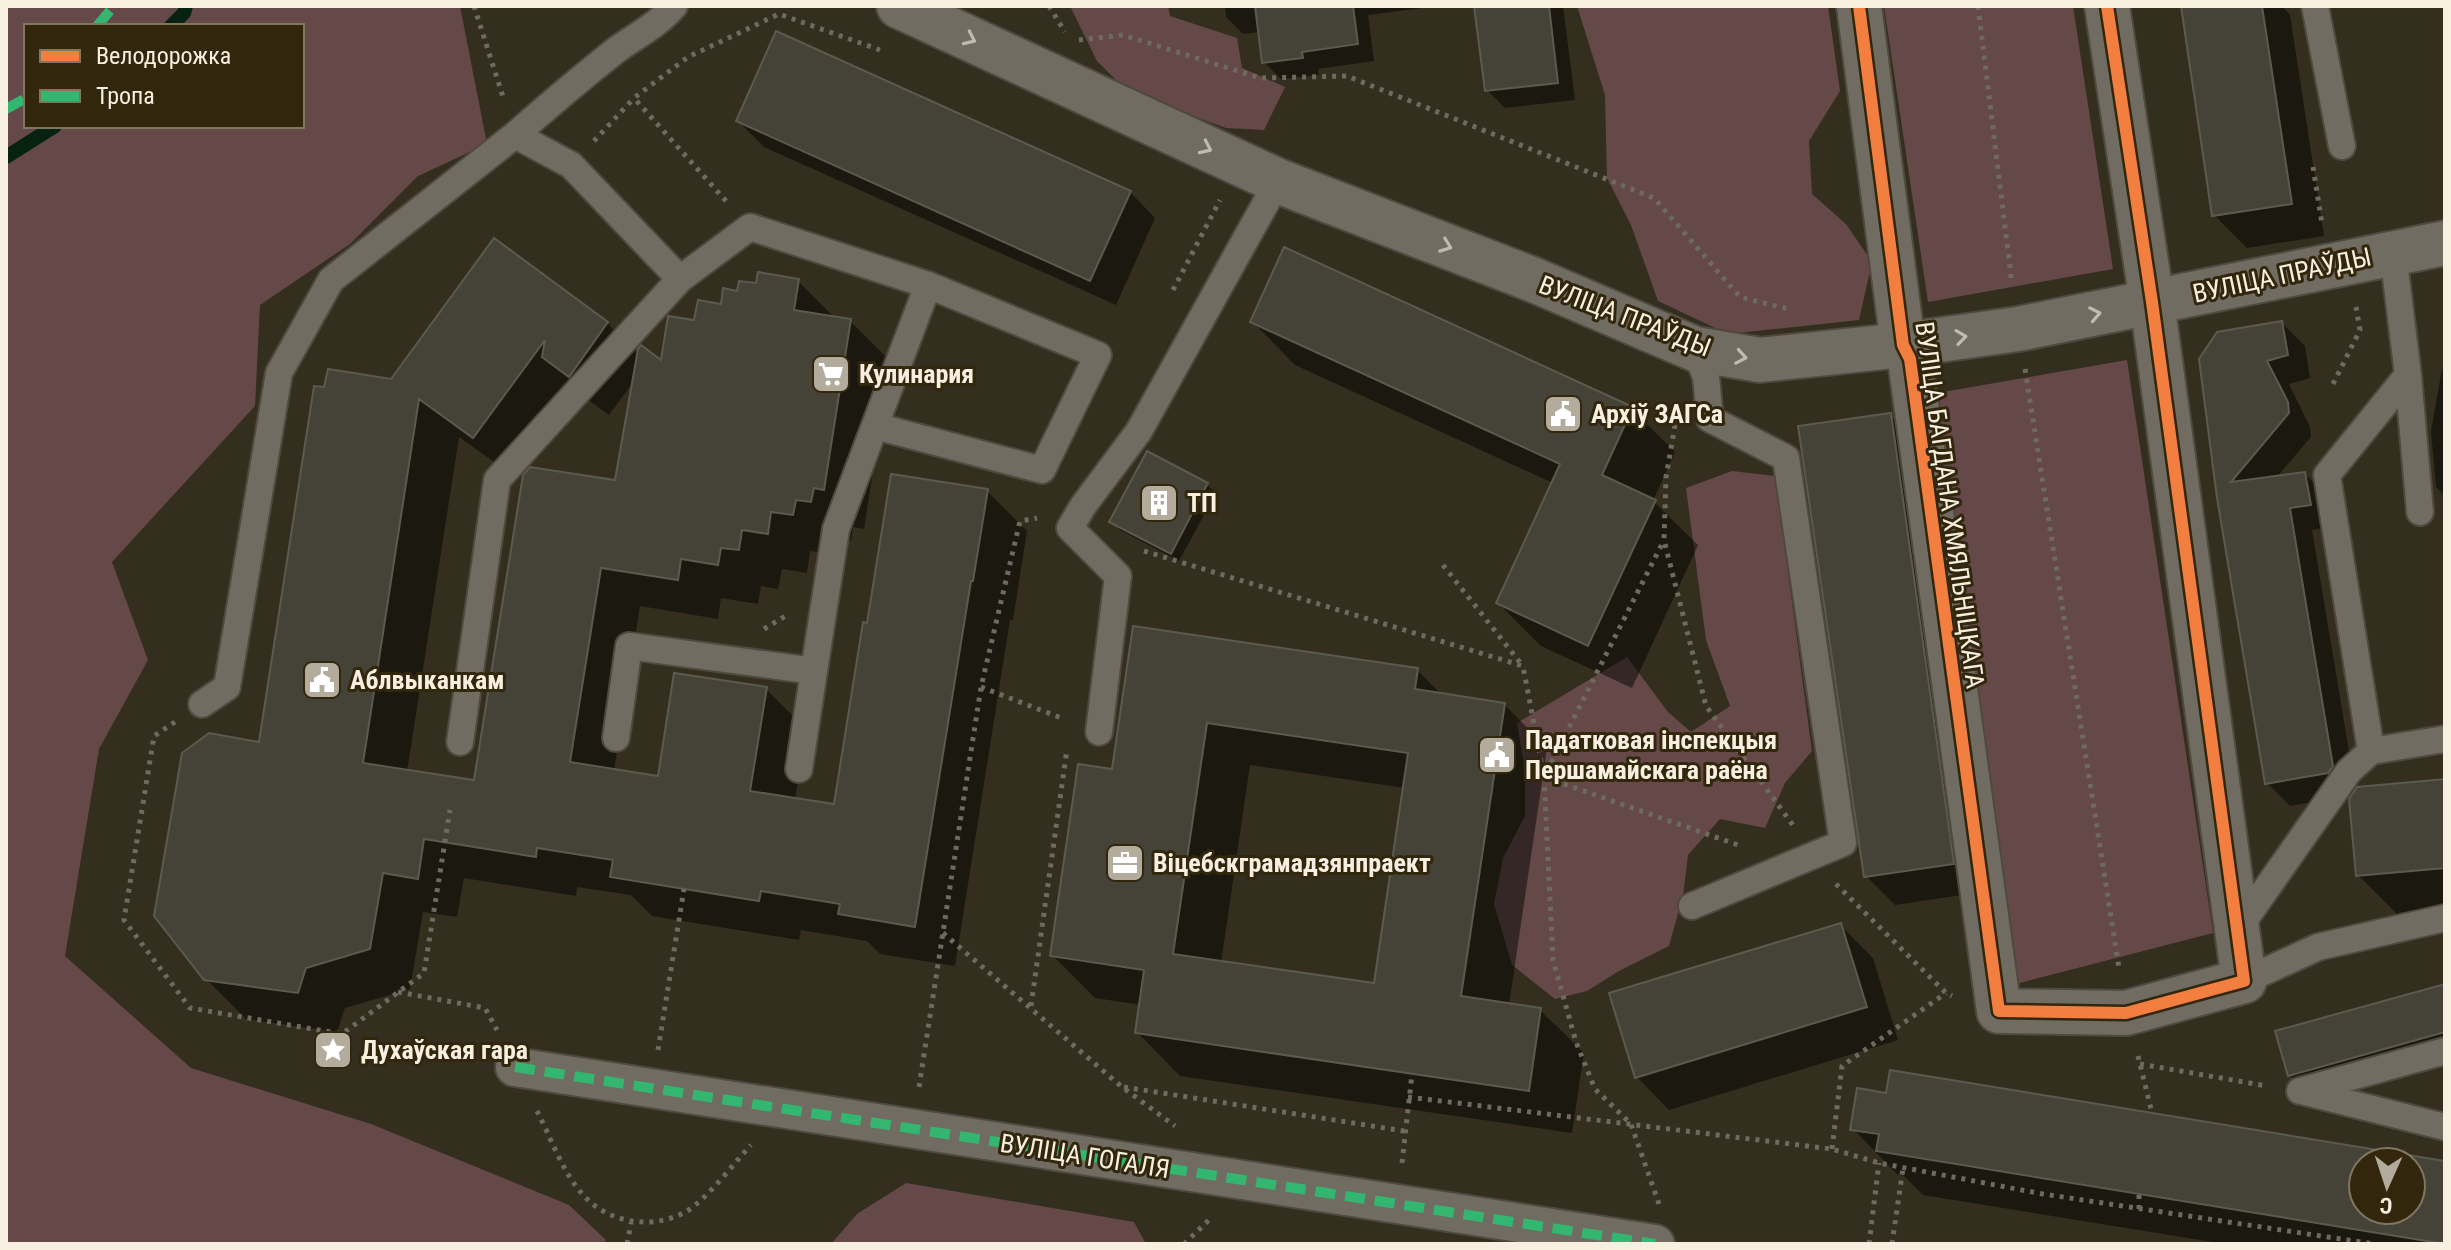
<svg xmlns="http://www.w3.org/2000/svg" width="2451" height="1250" viewBox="0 0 2451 1250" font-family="'Roboto Condensed',sans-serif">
<rect width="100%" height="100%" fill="#342e1f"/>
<!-- green -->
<path fill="#644948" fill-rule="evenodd" d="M6 6H460L487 144 418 176 350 244 260 305 255 406 112 562 148 660 99 749 65 956 191 1068 371 1124 569 1205 606 1240 603 1244H6ZM26 26H302V126H26Z
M1070 6H1168L1170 16 1237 38 1242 68 1285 87 1264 130 1226 128 1128 92 1097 61Z
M1577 6H1828L1840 91 1809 141 1812 194 1846 224 1872 262 1859 320 1728 334 1658 301 1631 225 1607 178 1605 95Z
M1884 6H2073L2113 269 1928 302Z
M2127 360 2213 933 2016 984 1931 394Z
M1732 471 1775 476 1812 751 1785 783 1765 828 1720 819 1688 855 1683 896 1669 946 1619 971 1587 991 1555 999 1512 965 1494 904 1503 858 1525 816V771L1517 723 1627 657 1668 712 1691 732 1730 706 1706 640 1686 488Z
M906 1183 1134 1222 1146 1244H831L857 1214Z"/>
<!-- shadow -->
<path fill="#0007" fill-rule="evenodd" d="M1225 6H1439L1368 15 1374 61 1318 69 1319 75 1281 79 1264 62 1260 32 1243 34 1226 17Z
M1476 6H1563L1575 100 1505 108 1487 90Z
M2183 6H2282L2290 15 2324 236 2247 248 2214 215Z
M738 121 1130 192 1155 218 1116 305 764 147Z
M494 241 607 323 639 355 662 363 696 323 723 307 739 293 757 285 798 281 836 319 850 321 890 361 864 529 853 527 851 541 835 539 833 554 810 551 807 573 782 569 778 589 761 586 758 604 721 598 718 619 640 606 614 771 659 779 766 689 806 729 795 800 835 806 869 626 987 491 1027 531 1013 620H1010L955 966 880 954 867 941 801 930 799 940 652 916 631 895 577 887 576 896 464 878 457 917 423 912 410 989 345 1008 337 1032 246 1019 206 979 261 745 391 382ZM634 381 616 482 476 782 407 772 459 437 514 476 584 397 609 415Z
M1252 321 1632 409 1675 452 1653 501 1698 545 1632 688 1541 646 1498 603 1553 483 1295 365Z
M2282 323 2305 346 2310 378 2289 384 2310 427 2311 437 2276 478 2305 474 2328 497 2333 527 2312 530 2356 793 2445 781V916L2403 920 2358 875 2354 795 2290 806 2267 783 2201 360Z
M2442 369H2445V496L2436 487 2431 431Z
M1890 415 1920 444 1982 892 1895 905 1866 876Z
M1147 453 1207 485 1216 493 1179 561 1120 530 1112 522Z
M1135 629 1417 670 1442 695 1504 704 1547 748 1509 1005 1540 1010 1584 1053 1572 1133 1180 1076 1137 1032 1141 1005 1095 998 1052 955 1114 771ZM1250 765 1405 788 1376 986 1221 963Z
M1840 925 1873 958 1898 1040 1669 1110 1637 1077Z
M2445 986V1042L2298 1083 2290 1075Z
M1853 1129 2445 1163V1244H2225L1923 1195 1903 1175 1897 1174ZM2363 1162H2411V1210H2363Z"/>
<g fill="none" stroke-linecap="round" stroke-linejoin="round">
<!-- stream -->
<path stroke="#072210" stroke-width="14" d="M171 26 184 13 186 6
M6 157 55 126"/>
</g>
<!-- building -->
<path fill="#454337" stroke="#5b5a4d" stroke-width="2" fill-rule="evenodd" d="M1255 6H1353L1358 44 1302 52 1303 58 1262 63Z
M1474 6H1549L1558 83 1485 91Z
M2181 6H2262L2292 204 2212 216Z
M776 31 1131 191 1090 281 736 121Z
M494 238 608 322 569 377 542 357 545 340 473 438 419 399 363 763 474 780 523 475 530 467 615 480 638 349 641 345 661 360 668 316 694 320 698 300 721 304 723 288 737 291 739 281 756 283 758 272 799 279 794 310 851 319 824 490 814 488 811 502 796 500 793 515 771 512 768 534 742 530 739 550 721 548 718 565 681 559 678 580 601 568 570 762 658 776 674 673 767 687 750 791 834 804 863 622 867 623 891 474 988 489 973 581H971L915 927 838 914 840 904 761 891 759 901 610 877 613 860 537 848 536 857 424 839 418 879 383 873 370 949 306 968 298 993 204 980 154 916 182 753 209 733 259 742 314 386 324 387 328 369 391 379Z
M1284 247 1633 407 1602 475 1656 500 1588 646 1496 603 1560 464 1250 322Z
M2282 321 2288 355 2267 361 2288 402 2289 413 2231 482 2305 472 2311 505 2290 508 2333 766 2328 773 2265 784 2217 498 2199 359 2217 332Z
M1891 413 1954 864 1864 877 1798 426Z
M1147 451 1208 483 1171 554 1109 522Z
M1133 626 1418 668 1415 689 1505 703 1461 996 1541 1008 1529 1091 1135 1033 1144 970 1050 956 1078 764 1112 769ZM1207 723 1408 753 1374 983 1173 954Z
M2445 779V868L2356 876 2349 799 2357 787Z
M1841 923 1867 1007 1635 1078 1609 993Z
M2445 984V1032L2288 1076 2275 1031Z
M1890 1070 2445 1161V1244L1876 1151 1879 1134 1850 1130 1857 1088 1886 1093ZM2363 1162H2411V1210H2363Z"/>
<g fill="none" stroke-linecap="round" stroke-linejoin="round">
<defs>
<path id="service" d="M2315 6 2342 146
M515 135C548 106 581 78 615 51 635 36 658 25 674 6
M2393 253 2408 375 2420 512
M680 279 750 227 928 285 1098 355 1042 470 875 426
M814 671 836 529 928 285
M202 704 227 687 279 373 331 280 515 135 571 165 680 279 497 480 460 742
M1099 732 1118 576 1070 528 1083 506 1139 431 1278 181
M616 738 629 646 814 671 799 769
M2371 751 2327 475 2408 375
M1692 906 1843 843 1786 458 1710 419 1706 377 1695 349
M2238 929 2349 771 2371 751 2445 739
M2244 981 2318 947 2445 918
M2300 1091 2445 1051
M2301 1091 2445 1127"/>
<path id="pedestrian" d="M515 1067 1655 1244"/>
<path id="minor" d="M1859 6 1903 345 1910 359 1999 1011 2126 1013 2244 981 2152 302 2107 6"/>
<path id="secondary" d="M899 6 1278 181 1534 280 1695 349 1760 360 1903 345 2018 329 2445 243"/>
</defs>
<!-- service casing -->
<use href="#service" stroke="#4f493e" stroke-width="30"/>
<!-- pedestrian casing -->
<use href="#pedestrian" stroke="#4f493e" stroke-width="42"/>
<!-- minor casing -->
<use href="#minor" stroke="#4f493e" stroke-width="48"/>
<!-- secondary casing -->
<use href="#secondary" stroke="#4f493e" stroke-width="48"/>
<!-- path -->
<path stroke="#6f6a60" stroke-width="5" stroke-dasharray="4 6" stroke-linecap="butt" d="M474 6 504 100
M1049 6 1065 32
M1978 6 2012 284
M1079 40 1123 35 1260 78 1347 76 1654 198 1740 297 1792 310
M594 141 634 98
M2313 167 2322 224
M726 201 634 98 688 57 779 14 880 50
M1173 290 1220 200
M2025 369 2119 968
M2333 384 2360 330 2356 307
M1675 425 1666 477 1664 540 1706 706 1795 828
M1144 551 1523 666 1544 777 1741 846
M1443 565 1522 665
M764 629 787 615
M981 687 1064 719
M175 722 154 736 124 920 190 1008 342 1034 424 973 450 810
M1836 884 1946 993 1952 996
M943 933 1122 1087 1175 1126
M398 992 485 1008 497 1030
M1031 1006 1067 749
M658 1050 684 889
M2138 1056 2152 1113
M2140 1064 2267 1086
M919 1087 981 687 1020 521 1037 518
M1124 1087 1404 1131
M1408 1097 1832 1149 1879 1163 2043 1194 2374 1244
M537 1111C551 1138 563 1174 585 1197 611 1224 654 1230 687 1211 707 1199 734 1163 751 1145
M1832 1149 1842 1066 1946 993
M1402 1163 1412 1074
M1659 1204 1631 1124 1595 1089 1576 1042 1553 960 1544 777 1664 540
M2139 1209V1194
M627 1244 631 1223
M1184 1244 1212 1217
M1869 1244 1879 1163
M1892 1244 1903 1168"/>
<!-- service -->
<use href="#service" stroke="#716c61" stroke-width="26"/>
<!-- pedestrian -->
<use href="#pedestrian" stroke="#716c61" stroke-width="38"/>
<!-- minor -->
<use href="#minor" stroke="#716c61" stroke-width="44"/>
<!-- secondary -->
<use href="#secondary" stroke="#716c61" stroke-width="44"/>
<!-- quiet -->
<path stroke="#33b770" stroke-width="10" stroke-dasharray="20 10" stroke-linecap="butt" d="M97 26 114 6
M6 109 26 98
M515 1067 1655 1244"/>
<defs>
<path id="cycleway" d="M1859 6 1903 345 1910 359 1999 1011 2126 1013 2244 981 2152 302 2107 6"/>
</defs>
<!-- cycleway casing -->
<use href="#cycleway" stroke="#32270d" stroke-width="17"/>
<!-- cycleway -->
<use href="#cycleway" stroke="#f27e40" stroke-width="12"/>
</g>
<!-- one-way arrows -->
<defs><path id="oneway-chevron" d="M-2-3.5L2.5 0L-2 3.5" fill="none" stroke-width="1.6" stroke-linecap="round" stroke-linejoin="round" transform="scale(2)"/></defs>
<g stroke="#c1bbad">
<use href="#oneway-chevron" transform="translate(970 39) rotate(25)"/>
<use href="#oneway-chevron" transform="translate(1206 148) rotate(25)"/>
<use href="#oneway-chevron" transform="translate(1446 246) rotate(21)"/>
<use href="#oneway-chevron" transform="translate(2095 314) rotate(-11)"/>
<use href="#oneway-chevron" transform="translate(1961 337) rotate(-8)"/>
<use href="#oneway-chevron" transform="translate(1741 357) rotate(10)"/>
</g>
<!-- icons -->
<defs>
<symbol id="supermarket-square" viewBox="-11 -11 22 22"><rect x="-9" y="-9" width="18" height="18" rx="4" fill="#b3ab9c" stroke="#32270d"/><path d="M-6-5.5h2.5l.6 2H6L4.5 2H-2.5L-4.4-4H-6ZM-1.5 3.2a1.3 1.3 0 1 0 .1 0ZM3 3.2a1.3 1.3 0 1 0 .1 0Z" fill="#fff"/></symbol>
<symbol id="civic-square" viewBox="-11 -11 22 22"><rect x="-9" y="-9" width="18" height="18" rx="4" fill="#b3ab9c" stroke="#32270d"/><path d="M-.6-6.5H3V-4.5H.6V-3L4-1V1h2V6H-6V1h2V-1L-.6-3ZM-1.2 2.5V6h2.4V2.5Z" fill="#fff"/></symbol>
<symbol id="building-square" viewBox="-11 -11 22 22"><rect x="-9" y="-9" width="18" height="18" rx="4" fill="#b3ab9c" stroke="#32270d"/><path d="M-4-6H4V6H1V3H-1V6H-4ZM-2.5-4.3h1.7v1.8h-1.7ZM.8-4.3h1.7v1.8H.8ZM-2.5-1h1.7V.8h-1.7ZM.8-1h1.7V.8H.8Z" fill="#fff"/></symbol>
<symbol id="office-square" viewBox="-11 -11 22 22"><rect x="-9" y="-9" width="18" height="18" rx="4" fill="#b3ab9c" stroke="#32270d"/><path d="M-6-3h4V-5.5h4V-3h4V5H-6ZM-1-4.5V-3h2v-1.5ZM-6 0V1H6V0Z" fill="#fff"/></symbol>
<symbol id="sight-square" viewBox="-11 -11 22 22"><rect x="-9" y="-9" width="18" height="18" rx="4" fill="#b3ab9c" stroke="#32270d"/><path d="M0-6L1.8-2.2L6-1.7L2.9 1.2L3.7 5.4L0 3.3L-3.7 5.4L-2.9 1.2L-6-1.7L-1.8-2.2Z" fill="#fff"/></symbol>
</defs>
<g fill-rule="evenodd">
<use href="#supermarket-square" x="809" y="352" width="44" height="44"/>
<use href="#civic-square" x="1541" y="392" width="44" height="44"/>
<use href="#building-square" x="1137" y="481" width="44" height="44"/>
<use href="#civic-square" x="300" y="658" width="44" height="44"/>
<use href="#civic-square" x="1475" y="733" width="44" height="44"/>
<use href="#office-square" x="1103" y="841" width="44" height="44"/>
<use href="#sight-square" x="311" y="1028" width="44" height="44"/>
</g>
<g text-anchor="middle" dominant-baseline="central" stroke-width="6" stroke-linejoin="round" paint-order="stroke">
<!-- street labels -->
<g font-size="26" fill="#f7efe0" stroke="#32270d">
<text transform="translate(2282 275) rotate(-12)">ВУЛІЦА ПРАЎДЫ</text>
<text transform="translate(1625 316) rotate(21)">ВУЛІЦА ПРАЎДЫ</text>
<text transform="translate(1950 505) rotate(82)">ВУЛІЦА БАГДАНА ХМЯЛЬНІЦКАГА</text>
<text transform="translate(1085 1156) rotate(9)">ВУЛІЦА ГОГАЛЯ</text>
</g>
<!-- poi labels -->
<g font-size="26" font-weight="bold" fill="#f7efe0" stroke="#32270d" text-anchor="start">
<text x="859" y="374">Кулинария</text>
<text x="1591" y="414">Архіў ЗАГСа</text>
<text x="1187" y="503">ТП</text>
<text x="350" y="680">Аблвыканкам</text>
<text x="1525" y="740">Падатковая інспекцыя<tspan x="1525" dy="30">Першамайскага раёна</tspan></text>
<text x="1153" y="863">Віцебскграмадзянпраект</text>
<text x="361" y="1050">Духаўская гара</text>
</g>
</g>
<!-- border -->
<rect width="2451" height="1250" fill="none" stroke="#f7efe0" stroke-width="16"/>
<!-- legend -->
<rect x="24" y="24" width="280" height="104" fill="#32270d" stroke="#817761" stroke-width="2"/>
<rect x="40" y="50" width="40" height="12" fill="#f27e40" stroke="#817761" stroke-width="2"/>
<text x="96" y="64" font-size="24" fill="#f7efe0">Велодорожка</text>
<rect x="40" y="90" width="40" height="12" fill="#33b770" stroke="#817761" stroke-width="2"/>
<text x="96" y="104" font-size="24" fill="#f7efe0">Тропа</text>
<!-- north arrow -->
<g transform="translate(2387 1186) rotate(183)"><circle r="38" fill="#32270d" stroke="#817761" stroke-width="2"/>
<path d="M0-6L14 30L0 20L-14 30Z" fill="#b3ab9c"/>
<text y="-12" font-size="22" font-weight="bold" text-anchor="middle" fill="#f7efe0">С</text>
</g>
</svg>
